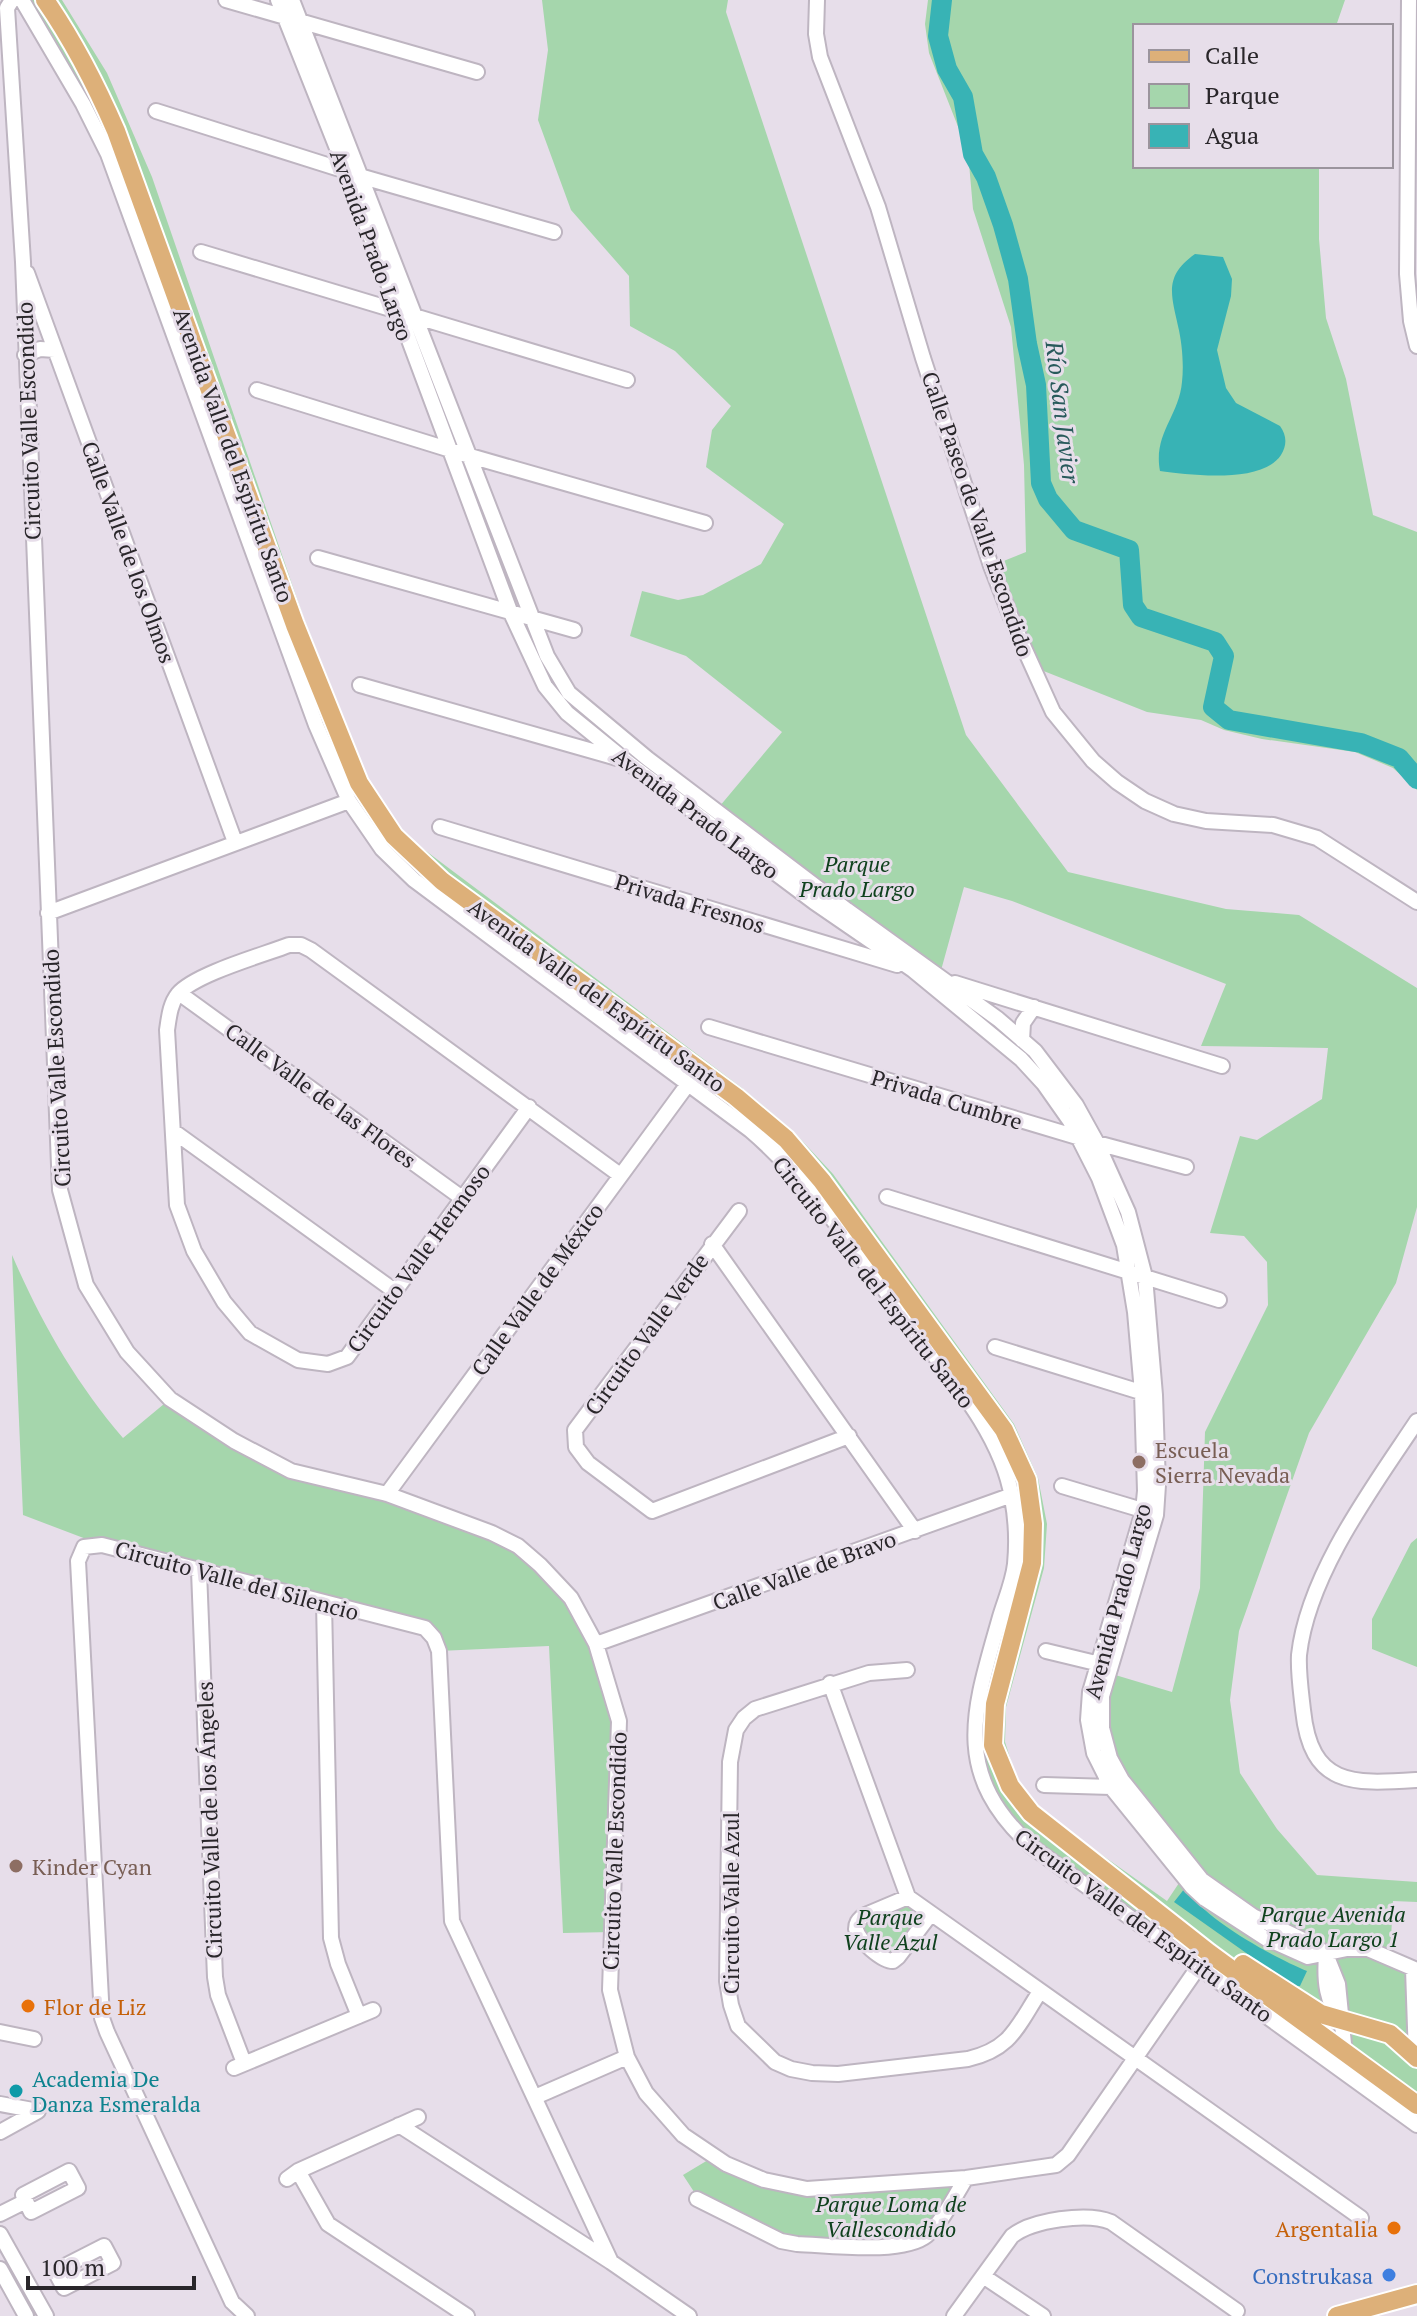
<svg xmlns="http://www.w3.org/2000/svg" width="1417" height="2316" viewBox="0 0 1417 2316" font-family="'PT Serif',serif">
<rect width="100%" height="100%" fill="#e7deea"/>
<!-- green -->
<path fill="#a5d6ac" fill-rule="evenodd" d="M22 0H62L107 73 152 177 304 619 367 776 386 811 410 839 742 1088 793 1131 833 1174 1014 1424 1038 1478 1047 1524 1044 1568 1006 1707 1005 1742 1018 1783 1034 1807 1167 1901 1183 1877 1205 1899 1317 1958 1216 1892 1122 1780 1102 1728 1112 1674 1172 1692 1200 1588 1205 1432 1268 1305 1267 1262 1244 1236 1210 1233 1240 1136 1257 1140 1322 1099 1328 1048 1201 1046 1226 984 1012 901 964 887 940 974 714 813 782 732 686 656 630 636 642 591 678 600 703 595 761 564 784 524 706 467 712 430 731 406 675 351 630 326 629 276 571 210 538 120 548 50 542 0H728L726 12 966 735 1068 872 1226 909 1299 915 1417 988V1207L1396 1283 1309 1433 1239 1631 1230 1700 1240 1773 1277 1829 1317 1875 1417 1882V1902L1393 1901 1390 1957 1405 1965 1407 2047 1417 2030V2126L1031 1846 990 1795 974 1723 1015 1566 1012 1495 979 1417 779 1155 414 880 349 801 108 154ZM1189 1928 1301 2004 1342 2022 1344 2053Z
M928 0H1345L1336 26H1135V166H1319V239L1326 318 1346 379 1373 515 1417 532V790L1393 768 1355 752 1262 739 1224 730 1201 720 1147 712 1031 666 991 566 1026 552 1024 465 1011 327 973 209 968 152 929 53 925 24Z
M12 1255C41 1322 75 1382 123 1438L170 1399 291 1471 492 1533 571 1598 619 1721 612 1932 563 1933 549 1646 439 1651 425 1628 102 1545 23 1515Z
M1417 1538V1667L1372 1649V1619L1411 1543Z
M907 1898 928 1916 894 1966 851 1919Z
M713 2157 807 2189 966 2178 917 2243 797 2244 702 2204 683 2175Z"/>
<!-- water -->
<path fill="#38b3b5" d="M1195 254 1223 257 1232 279 1231 296 1217 350 1226 388 1236 403 1280 426C1287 436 1287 445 1281 455 1262 484 1190 475 1160 471 1153 434 1179 416 1182 382 1184 365 1182 342 1178 326 1171 294 1164 276 1195 254Z
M1185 1888C1204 1919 1273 1957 1307 1971L1300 1986H1293L1174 1902Z"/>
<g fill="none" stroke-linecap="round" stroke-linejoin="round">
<!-- river -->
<path stroke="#38b3b5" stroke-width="20" d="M942 0 938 36 947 69 963 97 973 154 986 177 1003 225 1018 279 1027 344 1036 385 1041 483 1048 499 1074 530 1129 550 1133 605 1141 617 1215 642 1224 656 1213 707 1229 720 1361 743 1399 758 1417 779"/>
<defs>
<path id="minor" d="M12 0 7 8 23 262 60 1190 86 1285 127 1352 170 1399 234 1441 291 1471 387 1494 492 1533 518 1546 540 1565 571 1598 596 1644 619 1721 610 1990 627 2057 646 2093 683 2135 726 2164 764 2180 807 2189 966 2178 1056 2165 1068 2155 1208 1953
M22 0 83 104 108 154 316 725 349 801 382 849 414 880 750 1130C810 1181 854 1249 901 1312 941 1367 1001 1429 1012 1498 1016 1519 1017 1543 1015 1564 1013 1582 1005 1600 1000 1617 974 1709 950 1772 1031 1846L1417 2125
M226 0 477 72
M278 0 346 171 510 611 545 686 567 713 626 761 814 902 913 970 1021 1059 1044 1084 1070 1121 1099 1178 1124 1245 1135 1312 1142 1392 1145 1491 1143 1511 1090 1692 1088 1720 1094 1753 1111 1787 1192 1887 1205 1899 1265 1938 1308 1957 1347 1949H1368L1417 1970
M292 0 547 656 569 693 648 759 847 910 998 1019 1035 1051 1076 1105 1097 1143 1128 1212 1145 1277 1155 1395 1158 1485 1156 1515 1102 1696V1728L1110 1758 1122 1780 1202 1880 1253 1916 1314 1945 1326 1954 1338 1984 1345 2054
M817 0 816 34 820 57 878 207 923 358 991 566 1016 630 1053 712 1093 761 1117 782 1145 801 1174 814 1206 821 1273 825 1317 838 1417 902
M1409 0 1407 274 1411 321 1417 346
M156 111 346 171
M363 177 554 232
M201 252 627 380
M27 273 235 842
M25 355 40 349 55 350
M257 390 470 456 705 523
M318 558 574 630
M360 685 617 758
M440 827 897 965
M48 913 349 801
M955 983 1222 1066
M179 993 462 1198
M709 1027 1097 1143 1186 1167
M1022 1040 1023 1023 1034 1007
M529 1107 347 1357 328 1364 298 1360 250 1333 224 1302 194 1251 177 1205 167 1030C169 1017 170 1004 178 994 195 974 263 955 289 945H301L311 950 620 1175
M173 1131 396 1292
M887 1197 1219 1300
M739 1211 575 1430 576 1447 588 1463 652 1511 849 1436
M712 1244 915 1531
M995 1347 1147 1394
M1417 1421C1373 1487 1308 1574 1299 1655 1298 1672 1301 1692 1303 1710 1311 1787 1352 1784 1417 1780
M1062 1486 1149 1512
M387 1494 688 1084
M199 1571 215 1977 218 1995 244 2063
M324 1603 331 1938 338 1964 359 2016
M596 1644 1012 1495
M1046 1651 1104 1665
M907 1670 869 1673 755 1709 744 1718 736 1730 730 1762 727 1981 731 2005 738 2026 775 2062 791 2069 812 2073 838 2074 968 2059C1011 2049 1017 2027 1039 1993
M830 1683 908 1897 1361 2218
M1044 1785 1111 1787
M908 1897 863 1916C859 1920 856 1922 856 1929 858 1940 882 1961 893 1961L898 1957 930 1915
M1326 1955C1324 1981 1326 2002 1342 2022
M1413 1969 1416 2057
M0 2032 34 2039
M234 2068 373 2010
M535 2097 627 2057
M0 2104 38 2111
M399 2125 611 2262 689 2316
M0 2132 38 2111
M69 2171 78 2188 31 2212 23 2195Z
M298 2171 328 2224 467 2316
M287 2179 298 2171 418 2117
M697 2199 781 2241 797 2244C829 2245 903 2255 927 2235 943 2221 955 2196 966 2178
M0 2214 26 2201
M0 2234 46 2316
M104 2246 113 2263 64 2288 55 2271Z
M0 2269 26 2316
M983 2276 1043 2316
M247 2316 232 2302 107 2032 102 2018 78 1561 84 1547 102 1545 425 1628 434 1638 439 1651 452 1921 611 2262
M954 2316 1012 2236C1032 2220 1087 2212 1111 2222L1237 2311"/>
<path id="major" d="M45 0C74 42 96 85 116 131L295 625 359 783 394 836 442 881 736 1097 786 1139 822 1181 1004 1430 1027 1480 1033 1524 1032 1563 995 1704 993 1745 1010 1786 1031 1813 1209 1953 1417 2105
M1243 1964 1321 2014 1390 2034 1417 2058
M1337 2316 1417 2294"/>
</defs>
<!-- minor casing -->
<use href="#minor" stroke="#beb5c1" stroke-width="18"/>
<!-- major casing -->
<use href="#major" stroke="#fff" stroke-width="22"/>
<!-- minor -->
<use href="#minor" stroke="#fff" stroke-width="14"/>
<!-- major -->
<use href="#major" stroke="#ddb079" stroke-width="18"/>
</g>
<!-- markers -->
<g fill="#8d6e63" stroke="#e7deea" stroke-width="3">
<circle cx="1139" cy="1462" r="8"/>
<circle cx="16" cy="1866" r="8"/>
</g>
<g fill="#e8710a" stroke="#e7deea" stroke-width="3">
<circle cx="28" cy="2006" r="8"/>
<circle cx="1394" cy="2228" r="8"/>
</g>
<circle fill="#0f9aa8" stroke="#e7deea" stroke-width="3" cx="16" cy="2091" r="8"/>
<circle fill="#3f7fe0" stroke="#e7deea" stroke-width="3" cx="1389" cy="2275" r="8"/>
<g text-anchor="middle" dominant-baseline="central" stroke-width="6" stroke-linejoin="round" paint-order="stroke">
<!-- street labels -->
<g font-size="22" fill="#29262a" stroke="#e7deea">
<text transform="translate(372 245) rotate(70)">Avenida Prado Largo</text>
<text transform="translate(28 421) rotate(-92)">Circuito Valle Escondido</text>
<text transform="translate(234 455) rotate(70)">Avenida Valle del Espíritu Santo</text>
<text transform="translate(978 514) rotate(71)">Calle Paseo de Valle Escondido</text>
<text transform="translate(129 552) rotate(70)">Calle Valle de los Olmos</text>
<text transform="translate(696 813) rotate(37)">Avenida Prado Largo</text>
<text transform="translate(690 903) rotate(17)">Privada Fresnos</text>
<text transform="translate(597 995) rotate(36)">Avenida Valle del Espíritu Santo</text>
<text transform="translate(56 1068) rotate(-93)">Circuito Valle Escondido</text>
<text transform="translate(321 1095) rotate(36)">Calle Valle de las Flores</text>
<text transform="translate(947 1099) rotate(17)">Privada Cumbre</text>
<text transform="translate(418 1258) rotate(-54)">Circuito Valle Hermoso</text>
<text transform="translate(874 1282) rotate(52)">Circuito Valle del Espíritu Santo</text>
<text transform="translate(537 1289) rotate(-54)">Calle Valle de México</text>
<text transform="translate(646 1334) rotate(-54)">Circuito Valle Verde</text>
<text transform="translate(804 1570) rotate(-20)">Calle Valle de Bravo</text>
<text transform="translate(237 1580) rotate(15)">Circuito Valle del Silencio</text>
<text transform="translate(1117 1601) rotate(-75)">Avenida Prado Largo</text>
<text transform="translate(209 1820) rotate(-92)">Circuito Valle de los Ángeles</text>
<text transform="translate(614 1851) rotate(-88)">Circuito Valle Escondido</text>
<text transform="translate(730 1903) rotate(-90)">Circuito Valle Azul</text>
<text transform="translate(1144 1925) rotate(36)">Circuito Valle del Espíritu Santo</text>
</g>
<!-- park labels -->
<g font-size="22" font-style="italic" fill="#0f411d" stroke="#e7deea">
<text x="857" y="863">Parque<tspan x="857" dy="25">Prado Largo</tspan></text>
<text x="1333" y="1913">Parque Avenida<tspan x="1333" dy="25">Prado Largo 1</tspan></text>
<text x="890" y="1916">Parque<tspan x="890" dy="25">Valle Azul</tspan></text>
<text x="891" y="2203">Parque Loma de<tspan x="891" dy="25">Vallescondido</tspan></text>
</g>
<!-- education labels -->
<g font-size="22" fill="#785e54" stroke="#e7deea" text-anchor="start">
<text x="1155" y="1449">Escuela<tspan x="1155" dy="25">Sierra Nevada</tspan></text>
<text x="32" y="1866">Kinder Cyan</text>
</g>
<!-- food labels -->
<g font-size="22" fill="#c56008" stroke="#e7deea" text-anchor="start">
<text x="44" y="2006">Flor de Liz</text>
<text x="1378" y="2228" text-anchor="end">Argentalia</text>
</g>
<!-- culture labels -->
<g font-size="22" fill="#0d838f" stroke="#e7deea" text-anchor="start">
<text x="32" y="2078">Academia De<tspan x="32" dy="25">Danza Esmeralda</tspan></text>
</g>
<!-- shop labels -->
<g font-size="22" fill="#366cbe" stroke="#e7deea" text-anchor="end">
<text x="1373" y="2275">Construkasa</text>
</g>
<!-- water labels -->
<g font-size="24" font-style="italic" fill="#285a5b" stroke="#e7deea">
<text transform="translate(1063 412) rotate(83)">Río San Javier</text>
</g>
</g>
<!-- legend -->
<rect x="1133" y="24" width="260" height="144" fill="#e7deea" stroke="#9b949d" stroke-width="2"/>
<rect x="1149" y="50" width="40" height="12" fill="#ddb079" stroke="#9b949d" stroke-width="2"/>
<text x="1205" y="64" font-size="24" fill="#29262a">Calle</text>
<rect x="1149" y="84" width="40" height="24" fill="#a5d6ac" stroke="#9b949d" stroke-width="2"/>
<text x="1205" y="104" font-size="24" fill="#29262a">Parque</text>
<rect x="1149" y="124" width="40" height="24" fill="#38b3b5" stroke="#9b949d" stroke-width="2"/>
<text x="1205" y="144" font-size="24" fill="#29262a">Agua</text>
<!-- scale -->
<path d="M28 2276v12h166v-12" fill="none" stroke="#29262a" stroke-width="4"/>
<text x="40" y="2276" font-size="24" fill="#29262a" stroke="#e7deea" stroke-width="6" paint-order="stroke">100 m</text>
</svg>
